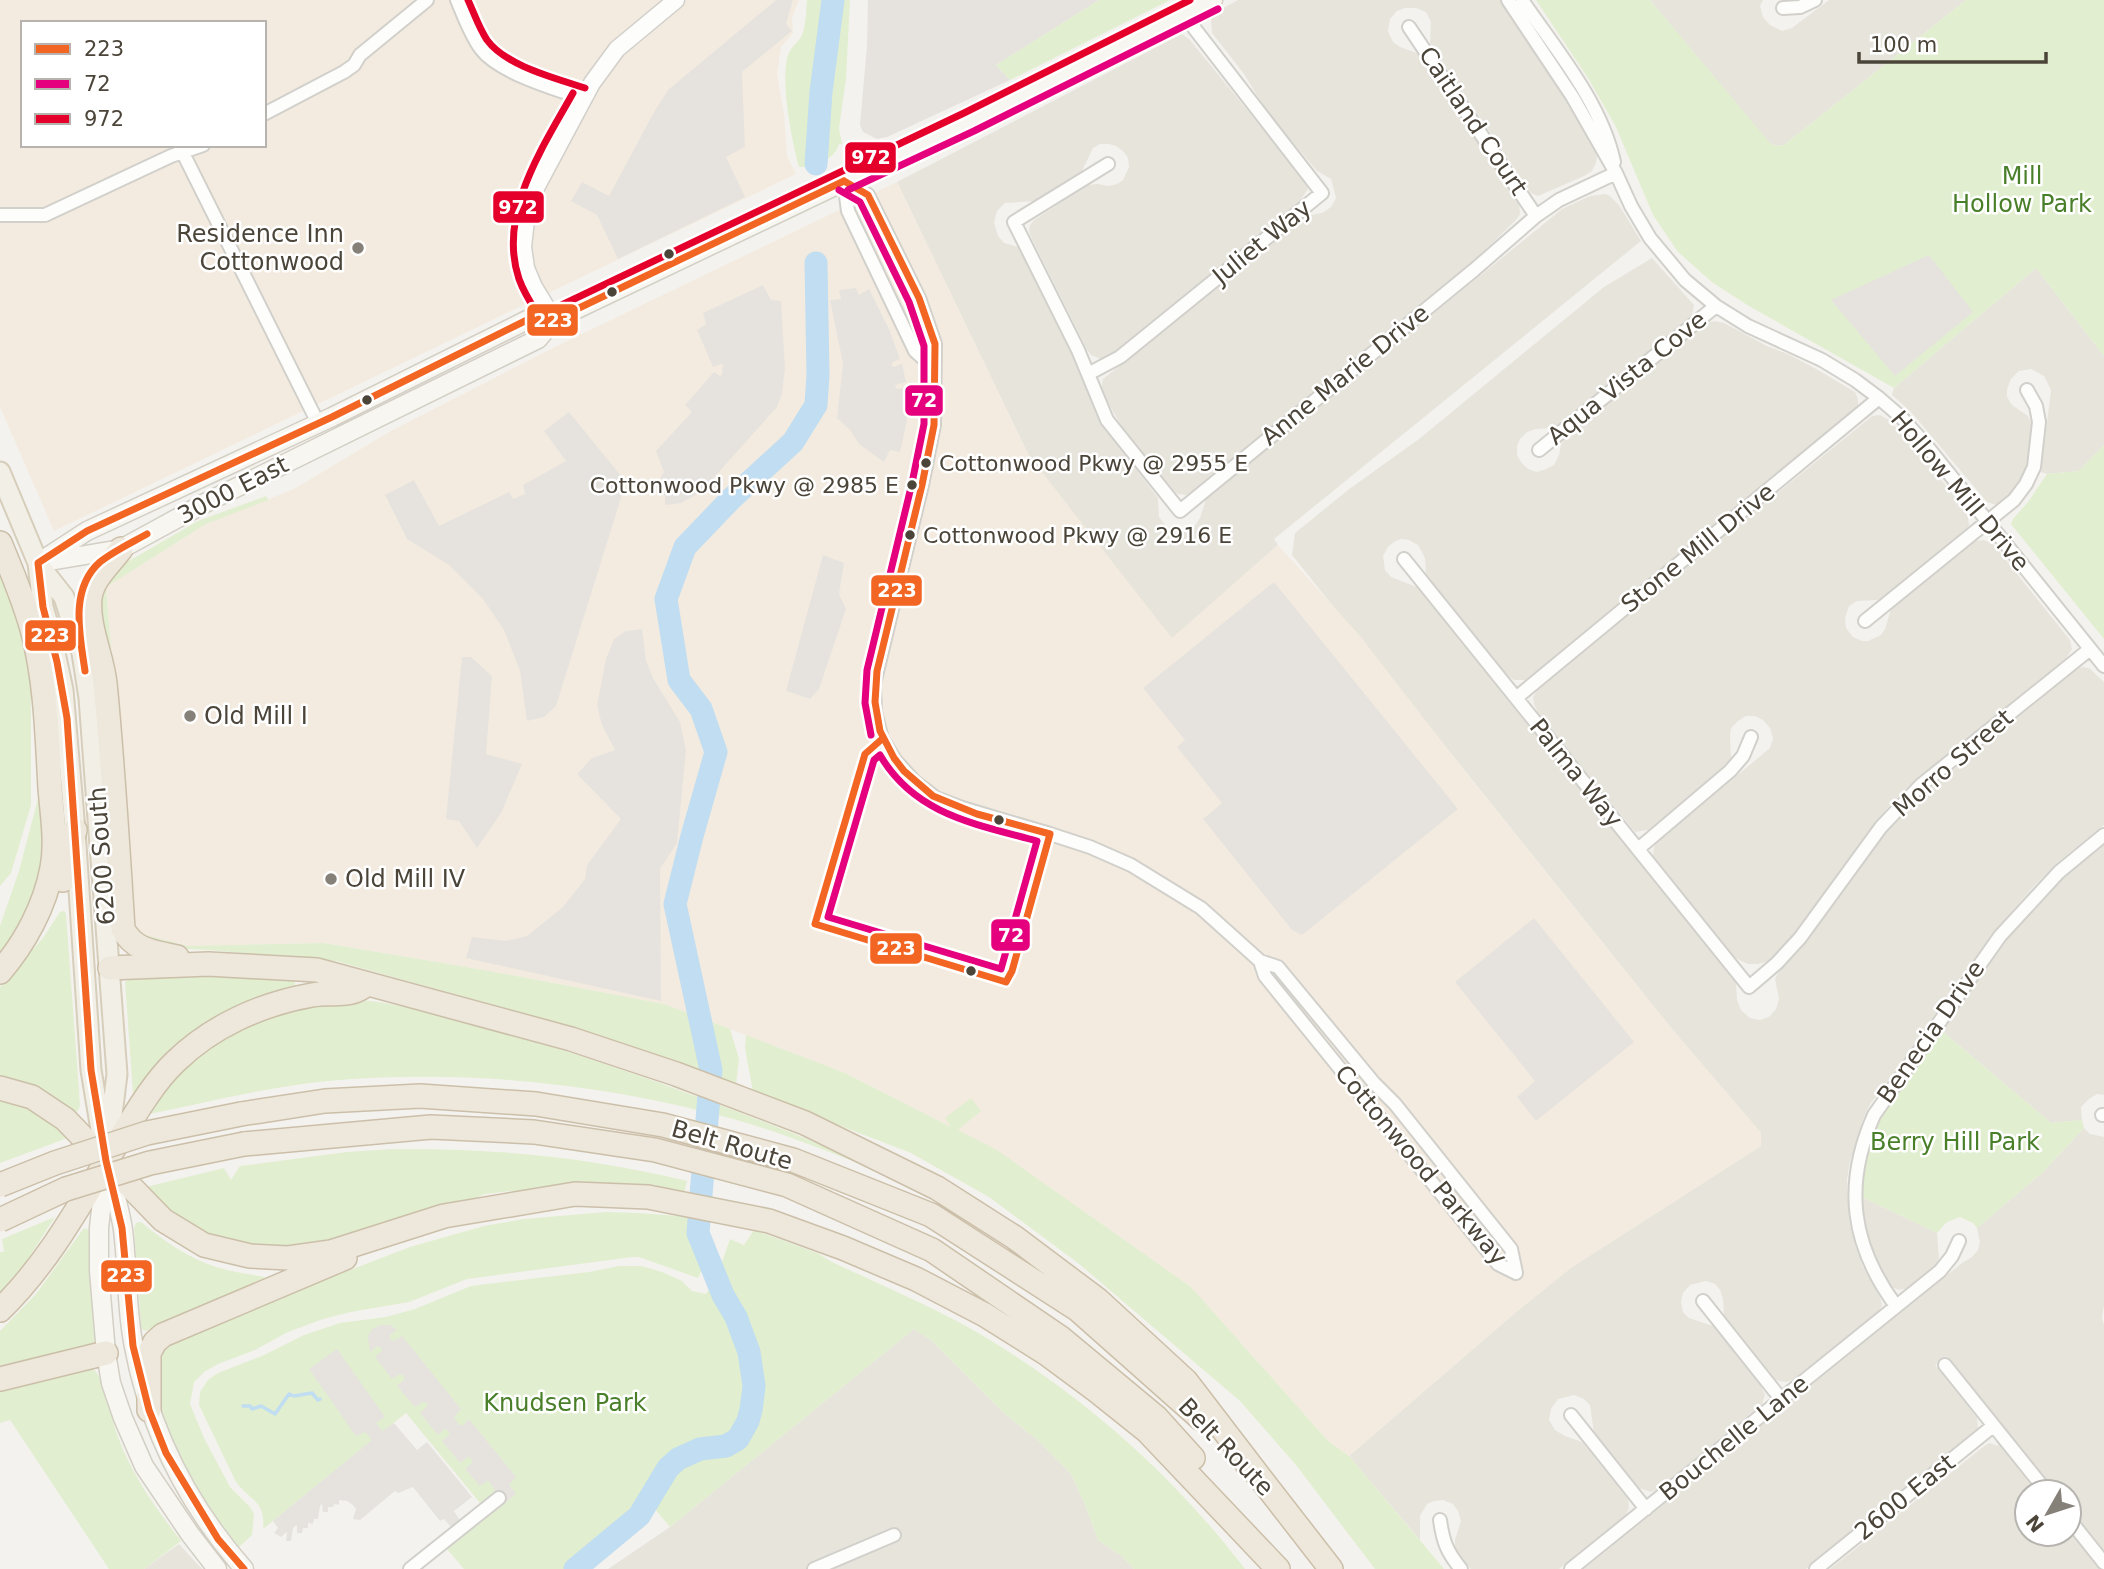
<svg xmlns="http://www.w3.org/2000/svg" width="2104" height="1569" viewBox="0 0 2104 1569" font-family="'DejaVu Sans',sans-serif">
<rect width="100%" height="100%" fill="#f4f2ee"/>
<!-- residential -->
<path fill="#e7e4dc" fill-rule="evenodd" d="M1238 0H1504L1583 122 1597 156 1596 163 1592 171 1584 176 1538 196 1531 193 1430 43 1431 22 1426 12 1416 8H1405L1397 11 1390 19 1388 31 1393 42 1400 47 1417 53 1519 203 1520 214 1516 220 1477 258 1192 493 1186 495 1178 494 1172 490 1123 429 1101 390 1103 379 1305 216 1322 213 1331 207 1336 198 1331 179 1317 171 1266 110 1244 74 1212 33 1211 19 1216 12Z
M1650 0H1763L1760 6 1763 17 1770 25 1782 31 1792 28 1829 0H1966L1784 145 1776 146 1770 144Z
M1182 34 1190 40 1305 181 1308 189 1300 201 1116 353 1101 359 1091 355 1087 350 1030 235 1029 230 1030 225 1034 220 1088 185 1097 184 1109 186 1117 184 1123 180 1129 167 1128 158 1124 152 1116 146 1109 144H1100L1093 148 1081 173 1036 201 1005 203 997 211 994 223 998 236 1004 243 1018 247 1078 365 1098 419 1158 498 1159 517 1168 529 1178 532 1187 531 1194 527 1200 518 1206 499 1562 209 1590 196 1605 194 1610 196 1619 205 1641 241 1274 539 1278 545 1172 639 1029 456 897 182Z
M1652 258 1694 305 1692 315 1683 325 1553 428 1536 429 1527 432 1520 439 1517 446V455L1521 462 1528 469 1537 472 1546 469 1554 465 1559 455 1561 445 1565 438 1706 323 1715 321 1724 323 1767 346 1790 355 1818 370 1855 392 1858 399V407L1852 414 1527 680H1514L1507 675 1426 576 1425 558 1418 545 1409 540 1401 539 1394 542 1388 547 1383 556 1385 570 1391 577 1417 587 1736 983 1737 1000 1741 1010 1750 1018 1760 1020 1769 1017 1776 1009 1779 999 1775 979 1778 973 1800 950 1886 832 1910 805 2077 669 2082 667 2089 668 2104 682V825L2059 861 2032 888 1999 926 1960 978 1894 1073 1870 1104 1863 1119 1849 1166 1847 1180 1849 1220 1855 1245 1863 1267 1880 1297 1882 1305 1879 1311 1794 1379 1787 1382 1779 1381 1774 1379 1724 1315 1723 1299 1720 1290 1715 1284 1706 1281 1690 1285 1683 1293 1681 1302 1683 1312 1689 1318 1713 1326 1760 1384 1765 1395 1762 1404 1658 1489 1651 1492 1639 1488 1594 1433 1590 1405 1584 1399 1574 1395 1558 1399 1551 1409 1549 1420 1555 1430 1565 1436 1582 1442 1628 1499 1629 1508 1626 1515 1559 1569H1471L1455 1550V1540L1461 1521 1458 1511 1453 1504 1443 1500 1434 1501 1427 1504 1420 1516V1540L1349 1456 1516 1312 1572 1267 1761 1146V1133L1672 1029 1292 555 1295 533 1348 490 1419 439 1604 287Z
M2036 268 2104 356V445L2079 471 2047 474 2041 472 2051 390 2044 376 2031 369 2019 371 2011 379 2007 389V397L2012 405 2028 416 2032 424 2028 455 2025 471 2018 485 2007 497 1996 505 1987 502 1911 412 1892 395 1894 388Z
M1880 415 1889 420 1922 456 1967 512 1969 525 1967 530 1883 597 1878 600 1857 601 1849 606 1845 618 1846 628 1853 637 1862 641H1868L1881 635 1885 629 1891 609 1976 541 1984 540 1992 543 2002 555 2070 640 2072 649 2065 660 1908 787 1889 806 1863 838 1797 932 1776 955 1766 962 1758 964H1748L1739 960 1732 955 1653 856 1654 847 1658 841 1770 748 1773 738 1770 728 1763 720 1755 716H1746L1738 721 1731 728 1730 736 1731 759 1727 765 1648 830 1635 832 1538 713 1534 704 1533 697 1538 689 1604 634 1866 421 1872 416Z
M2104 843V1095L2097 1094 2089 1099 2081 1107 2082 1120 2051 1123 1941 1030 2016 927 2066 875Z
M2084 1128 2090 1134 2104 1137V1305L2102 1318 2104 1325V1569H1830L1983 1447 1989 1443 1999 1446 1996 1441 2007 1430 1946 1356 1935 1365 1977 1418 1978 1428 1974 1433 1806 1569H1584L1962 1263 1972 1257 1978 1250 1980 1242 1977 1228 2042 1173ZM2027 1492H2069V1534H2027Z
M1862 1197 1937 1233 1939 1258 1935 1267 1909 1288 1899 1290 1891 1287 1883 1274 1871 1249 1863 1216Z
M914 1329 932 1341 1004 1413 1040 1442 1071 1474 1086 1507 1098 1540 1123 1557 1134 1569H608L670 1527Z
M179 1544 202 1569H144Z"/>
<!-- commercial -->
<path fill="#f3ebdf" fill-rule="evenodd" d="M0 0H799L792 18 793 33 781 47 777 74 784 114 787 156 796 174 54 531 0 407ZM23 23H264V145H23Z
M897 182 1029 456 1172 638 1278 545 1360 636 1463 769 1672 1029 1761 1133V1146L1572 1267 1516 1312 1349 1456 1328 1441 1191 1287 997 1150 845 1073 664 1004 489 971 325 943 188 946 134 932 106 587 206 524 294 489 389 432 555 347Z"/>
<!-- industrial -->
<path fill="#e6e2de" d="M868 0H1099L996 65 1010 80 887 137 877 139 863 132 860 125 867 46Z"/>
<!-- green -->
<path fill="#e1eecf" d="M807 0H850L846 79 839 128 842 144H839C835 159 815 168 799 167 792 141 781 86 787 59 790 45 800 43 803 32 806 23 806 10 807 0Z
M1099 0H1170L1010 80 996 65Z
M1536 0H1650L1770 143 1776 146 1784 145 1966 0H2104V356L2036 268 1894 388 1749 306 1713 283 1678 252 1653 215 1616 127 1588 78Z
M2104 445V639L2011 524 2013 519 2028 502 2047 474 2079 471Z
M266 496 268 500 206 524 106 587 134 932 188 946 324 943 489 971 664 1004 730 1029 739 1059 736 1085 658 1056 505 1008 336 961 209 950 162 948 133 934 96 599 108 573 198 521Z
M0 568 13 611 19 614 39 706 44 874 20 929 0 953V926L19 871 40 791 31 688V805L11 873 0 886Z
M64 911 66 914 80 1105 78 1111 73 1113 0 1080V987L43 938 60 912Z
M214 974 291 979 295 981V985L137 1095 133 1094 125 982 134 977Z
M357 1000C399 1002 440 1017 482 1027 554 1046 625 1070 695 1096 761 1120 825 1145 888 1175 837 1155 786 1134 733 1119 601 1083 464 1069 328 1081 266 1087 205 1103 145 1115L154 1099 207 1045 271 1012Z
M1941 1030 2051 1123 2082 1120 2084 1128 2042 1173 1977 1228 1973 1223 1960 1217 1947 1222 1937 1233 1862 1197 1861 1177 1865 1155 1879 1118Z
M746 1035 845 1073 951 1127 945 1118 971 1098 981 1111 958 1130 997 1150 1191 1287 1328 1441 1349 1456 1444 1569H1375L1296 1465 1240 1401 1078 1263 989 1197 911 1153 753 1092 745 1048Z
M0 1096 25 1103 73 1136 0 1163Z
M393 1149C493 1148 590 1157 687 1181L684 1193 662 1190 511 1191 485 1194 473 1199 432 1208 370 1230 281 1254 196 1233 142 1188 224 1168 231 1180 240 1166 347 1152Z
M606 1212 638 1213 691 1217 692 1233 706 1260 698 1278 639 1257H632L467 1279 409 1302 351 1312 323 1319 288 1332 255 1350 218 1364 204 1372 194 1382 190 1404 204 1438 230 1487 250 1507 254 1514 252 1535 239 1547H236C209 1508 170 1447 159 1401 155 1386 157 1367 157 1352L191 1331 410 1247 484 1226 524 1219Z
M55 1217 26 1262 0 1292V1252H4L2 1239Z
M141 1222C164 1241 188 1258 216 1267 232 1272 248 1274 264 1277L266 1279 263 1287 145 1331 142 1329 141 1325 134 1228 136 1223Z
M84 1228 89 1230 98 1345 0 1365V1331L36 1294Z
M754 1230 817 1253 832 1262C883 1286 936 1308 985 1337 1085 1397 1174 1476 1245 1569H1134L1123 1557 1098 1540 1086 1507 1071 1474 1040 1442 1004 1413 932 1341 914 1329 670 1527 649 1502 639 1516 575 1569H464L447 1549 490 1515 406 1413 263 1529C266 1499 248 1501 235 1480L199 1405 200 1392 208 1380 218 1373 262 1356 304 1335 340 1323 386 1317 415 1309 471 1286 589 1272 619 1266H641L662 1272 682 1281 692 1291 706 1294 716 1279 730 1239 744 1245Z
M91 1367C107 1378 111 1419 118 1437 132 1475 156 1509 181 1541L144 1569H109L10 1420 0 1423V1382Z"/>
<!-- parking -->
<path fill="#e6e3df" d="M776 0H793L786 24 792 31 742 72 745 147 726 157 745 197 618 259 597 215 571 201 582 182 609 196 654 112 668 90Z
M1929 255 1973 312 1895 376 1831 300Z
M763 285 771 300 781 301 785 368 782 394 777 407 701 492 681 503 665 505V496L661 493V476L664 472 656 451 692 412 685 405 714 372 720 376 722 374 723 365 721 364 713 367 697 330 706 324 703 313Z
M856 288 859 295 869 289 889 329 900 359 893 362 891 365 894 367 902 364 906 382 895 385 897 389 906 388 907 420 900 452 890 450 884 462 859 444 850 430 837 418 843 364 830 300 841 299 839 290Z
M569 412 626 482 556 706 544 717 527 721 520 671 504 630 483 599 449 565 407 539 385 495 414 480 439 526 509 492 513 499 525 494 523 485 566 461 544 431Z
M823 555 844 563 839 594 846 609 819 689 810 699 786 691Z
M1274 582 1458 809 1302 935 1292 930 1203 819 1222 803 1177 747 1185 740 1143 688Z
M642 629 646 660 653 678 680 722 686 750 677 843 660 869 661 1001 466 958 472 937 506 941 527 936 563 907 585 879 587 865 621 819 577 774 592 758 615 750 602 725 597 706 606 659 614 639 626 631Z
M462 657H471L492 676 486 754 522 764 501 813 477 848 459 821 446 819Z
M1534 918 1634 1042 1536 1121 1517 1097 1535 1081 1455 982Z
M380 1325H390L397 1330 390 1335V1339L394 1341 402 1336 461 1409 454 1417 459 1425H463L469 1419 516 1477 509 1485 516 1494 495 1511 489 1503 495 1495V1491L490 1482 487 1481 480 1486 465 1469 472 1463 471 1458 468 1457 460 1463 442 1441 449 1435V1431L444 1429 438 1435 420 1413 427 1407V1403L422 1402 415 1407 397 1386 404 1380V1376L400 1374 392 1379 375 1357 382 1351V1348L377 1346 370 1352 368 1336 372 1329Z
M337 1349 385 1417 376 1423 382 1431 394 1423 417 1450 427 1442 472 1497 454 1511 461 1522 452 1528 444 1519 440 1521 413 1487 398 1493 395 1491 360 1520 353 1519 356 1509 353 1505 347 1501 339 1500V1505L334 1504 333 1507H328V1512H323L322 1504 320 1506 318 1519H314L313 1524 308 1523V1528H303L302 1533H297V1525L293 1528 291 1541H286L287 1532 281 1537 274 1533 278 1528 273 1521 372 1440 365 1432 356 1436 309 1369Z"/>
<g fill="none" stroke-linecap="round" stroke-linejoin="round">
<!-- stream -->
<path stroke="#c0ddf1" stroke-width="3.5" d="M243 1406H250L252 1409 261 1406 275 1414 289 1394 294 1396 312 1393 318 1400 320 1399"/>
<!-- river -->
<path stroke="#c0ddf1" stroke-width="23" d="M816 164 821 92 833 0
M575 1569 639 1516 668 1468 678 1459 700 1449 726 1446 738 1439 748 1421 751 1410 754 1386 749 1352 736 1317 723 1295 698 1233 711 1070 675 904 692 836 716 752 701 709 679 680 666 599 685 547 731 499 793 442 816 405 818 375 816 263"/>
<defs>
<path id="minor" d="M457 0C464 16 470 34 481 49 498 72 554 89 582 98
M1508 0 1572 96 1616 173 1631 206 1650 238 1685 280 1716 306 1748 326 1822 360 1855 380 1879 398 1902 418 1926 445 2104 666
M1522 0C1556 50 1601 102 1614 162
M1783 8 1800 7 1815 0
M1409 27 1536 216
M264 114 344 72 354 65 360 55 427 0
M179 145 318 423
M1108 164 1014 222 1078 350 1107 420 1180 511 1474 270 1536 216 1559 200 1616 173
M844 181 868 195 919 298 935 344 934 425 922 485 874 684 875 712 882 739 895 760 914 781 936 798 962 808 1050 834 1090 847 1131 865 1201 908 1260 961 1265 976 1498 1264 1516 1273
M844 181 848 211 915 351 934 368
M0 215H45L171 156 203 145
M1088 374 1120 357 1322 193 1184 15
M1539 450 1716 306
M1404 559 1749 987 1777 963 1800 938 1881 827 1921 785 2090 649
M1865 621 2014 500 2026 484 2034 467 2039 422 2036 406 2027 390
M1516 698 1879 398
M1638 849 1730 771 1743 756 1751 737
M1260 961 1278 967 1374 1083 1395 1104 1511 1249 1516 1273
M2102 1115H2104
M1703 1301 1781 1399
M1896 1306C1851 1245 1843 1185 1874 1115L2000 936 2059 872 2104 835
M1945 1365 2047 1492
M1571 1415 1646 1509
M2069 1519 2104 1563
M1440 1520C1443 1542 1447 1552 1461 1569
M410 1569 499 1498
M814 1569 894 1535
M1571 1569 1940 1271 1952 1256 1959 1241
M1816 1569 1993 1426"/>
<path id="tertiary" d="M554 320 534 287 526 268 523 247 527 211 537 186 592 83 617 49 676 0"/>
<path id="secondary" d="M44 559 87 531 332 417 527 320H554
M38 563 121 549 207 502 538 339 554 320 969 122 1213 0
M107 1163C112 1185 120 1208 123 1230 128 1269 126 1309 134 1347 150 1431 188 1505 244 1569
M105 1173 99 1228V1271L106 1353 111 1383 123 1418 144 1466 190 1534 217 1569"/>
<path id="primary" d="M0 472 38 563 43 607 51 634 63 690 75 830 91 1070 106 1160
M38 564 64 597 82 653 89 698 117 1074 109 1139"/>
<path id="motorway" d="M0 543C12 572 25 602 33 633 46 683 47 737 50 788 52 814 57 842 52 868 45 906 25 943 0 972
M121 549C110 564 92 579 90 598 87 625 102 656 105 683 113 765 118 847 123 929 134 951 155 952 177 957
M63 880 75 830
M110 968 208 964 317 970 571 1039 676 1074 805 1123 937 1188 1014 1237 1098 1300 1186 1381 1258 1475
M0 1088 32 1097 65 1119 163 1220 204 1245 250 1256 288 1258 331 1252 444 1216 575 1194 648 1197 769 1221 843 1248 916 1279 985 1315 1047 1354 1097 1391 1147 1431 1278 1569
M241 1114 325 1101 420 1096 536 1104 663 1125 793 1160 931 1215 1077 1309 1200 1418
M244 1144 431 1127 534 1132 655 1150 787 1185 932 1250 1061 1338 1156 1417 1193 1458
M0 1310C48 1264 82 1201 116 1145 133 1118 152 1084 175 1062 212 1026 261 1004 312 995 333 991 349 999 367 984
M0 1379 106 1353
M149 1410V1353L155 1342 163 1335 345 1258
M1247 1464 1258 1475 1331 1569"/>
</defs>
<!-- minor casing -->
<use href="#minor" stroke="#d2d0cb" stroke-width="16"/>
<!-- tertiary casing -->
<use href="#tertiary" stroke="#d2d0cb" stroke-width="19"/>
<!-- secondary casing -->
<use href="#secondary" stroke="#d3cfc5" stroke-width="21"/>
<!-- primary casing -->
<use href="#primary" stroke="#d6cebb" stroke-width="23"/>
<!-- motorway casing -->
<use href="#motorway" stroke="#ccbfa9" stroke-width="26"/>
<!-- minor -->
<use href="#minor" stroke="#fdfdfc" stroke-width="12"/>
<!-- tertiary -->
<use href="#tertiary" stroke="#fdfdfc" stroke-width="16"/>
<!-- secondary -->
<use href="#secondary" stroke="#f7f6f1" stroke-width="18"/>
<!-- primary -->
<use href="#primary" stroke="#f2efe6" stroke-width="19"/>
<!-- motorway -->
<use href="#motorway" stroke="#ede8db" stroke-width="23"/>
<defs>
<path id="motorway-bridge" d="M0 1185 55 1163 147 1133 241 1114
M0 1220 66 1189 150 1163 244 1144"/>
</defs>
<!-- motorway-bridge casing -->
<use href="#motorway-bridge" stroke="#ccbfa9" stroke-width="26" stroke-linecap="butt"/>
<!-- motorway-bridge -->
<use href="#motorway-bridge" stroke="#ede8db" stroke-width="23"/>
<defs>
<path id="bus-1" d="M844 181 868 195 919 298 935 344 934 425 922 485 877 671 875 702 880 731 894 758 904 771 933 796 977 814 1050 834 1012 971 1006 982 815 924 865 754 882 739
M85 671C80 636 69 589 100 562 114 551 131 543 147 534
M244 1569 218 1539 166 1453 149 1410 133 1346 122 1228 106 1161 91 1070 67 718 57 662 43 607 38 563 87 531 332 417 527 320H554L844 181"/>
<path id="bus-2" d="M839 190 860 202 909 302 924 346V424L912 483 867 670 865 703 871 735
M848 190 974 131 1218 9
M880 755C915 815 976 824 1037 841L1001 969 828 917 874 760Z"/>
<path id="bus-3" d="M468 0C474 13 479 28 487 40 506 66 555 78 585 88
M549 311 964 113 1190 0
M545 326C536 311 525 296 519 279 497 214 543 147 573 93"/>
</defs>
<!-- bus-1 casing -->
<use href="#bus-1" stroke="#fff" stroke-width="12"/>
<!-- bus-2 casing -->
<use href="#bus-2" stroke="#fff" stroke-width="12"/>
<!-- bus-3 casing -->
<use href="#bus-3" stroke="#fff" stroke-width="12"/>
<!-- bus-1 -->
<use href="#bus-1" stroke="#f26522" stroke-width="7"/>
<!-- bus-2 -->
<use href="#bus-2" stroke="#e5007d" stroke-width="7"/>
<!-- bus-3 -->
<use href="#bus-3" stroke="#e4002b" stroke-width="7"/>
</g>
<!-- markers -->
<g fill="#868178" stroke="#fff" stroke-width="2.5">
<circle cx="358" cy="248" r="7"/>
<circle cx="190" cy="716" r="7"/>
<circle cx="331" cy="879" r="7"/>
</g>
<g fill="#4b4439" stroke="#fff" stroke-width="2.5">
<circle cx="669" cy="254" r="6"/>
<circle cx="612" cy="292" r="6"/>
<circle cx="367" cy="400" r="6"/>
<circle cx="926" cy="463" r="6"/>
<circle cx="912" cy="485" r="6"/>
<circle cx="910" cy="535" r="6"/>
<circle cx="999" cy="820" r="6"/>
<circle cx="971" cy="971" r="6"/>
</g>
<g text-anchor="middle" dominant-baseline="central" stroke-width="5" stroke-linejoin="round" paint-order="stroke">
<!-- bus labels -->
<g font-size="22" fill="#4b4439" stroke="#fff" text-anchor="start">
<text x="939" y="463">Cottonwood Pkwy @ 2955 E</text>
<text x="899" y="485" text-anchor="end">Cottonwood Pkwy @ 2985 E</text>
<text x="923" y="535">Cottonwood Pkwy @ 2916 E</text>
</g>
<!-- street labels -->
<g font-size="24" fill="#4b4439" stroke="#fff">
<text transform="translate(1473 121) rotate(56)">Caitland Court</text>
<text transform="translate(1262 242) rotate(-39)">Juliet Way</text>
<text transform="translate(1345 375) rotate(-39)">Anne Marie Drive</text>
<text transform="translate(1627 378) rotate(-39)">Aqua Vista Cove</text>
<text transform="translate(233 490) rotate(-27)">3000 East</text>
<text transform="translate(1960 491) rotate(50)">Hollow Mill Drive</text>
<text transform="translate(1698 548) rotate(-39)">Stone Mill Drive</text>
<text transform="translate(1953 763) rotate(-41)">Morro Street</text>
<text transform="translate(1576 773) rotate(51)">Palma Way</text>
<text transform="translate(102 856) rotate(-94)">6200 South</text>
<text transform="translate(1931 1032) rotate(-55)">Benecia Drive</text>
<text transform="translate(732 1145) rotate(16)">Belt Route</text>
<text transform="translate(1421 1165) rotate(50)">Cottonwood Parkway</text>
<text transform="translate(1734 1438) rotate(-39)">Bouchelle Lane</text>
<text transform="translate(1226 1447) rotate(46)">Belt Route</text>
<text transform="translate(1905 1497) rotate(-39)">2600 East</text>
</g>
<!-- park labels -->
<g font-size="24" fill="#4a7f2a" stroke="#fff">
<text x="2022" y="176">Mill<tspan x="2022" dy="28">Hollow Park</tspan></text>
<text x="1955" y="1142">Berry Hill Park</text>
<text x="565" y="1403">Knudsen Park</text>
</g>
<!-- poi labels -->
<g font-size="24" fill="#4b4439" stroke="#fff" text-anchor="start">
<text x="344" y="234" text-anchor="end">Residence Inn<tspan x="344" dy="28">Cottonwood</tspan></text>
<text x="204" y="716">Old Mill I</text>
<text x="345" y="879">Old Mill IV</text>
</g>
</g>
<g stroke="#fff" stroke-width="2.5">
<rect x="844" y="141" width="53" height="33" rx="7" fill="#e4002b"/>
<rect x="492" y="190" width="53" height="34" rx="7" fill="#e4002b"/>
<rect x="526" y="303" width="53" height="34" rx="7" fill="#f26522"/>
<rect x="904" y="384" width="40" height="33" rx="7" fill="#e5007d"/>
<rect x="870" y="574" width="53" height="33" rx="7" fill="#f26522"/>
<rect x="24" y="619" width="53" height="33" rx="7" fill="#f26522"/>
<rect x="990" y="918" width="41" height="34" rx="7" fill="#e5007d"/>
<rect x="869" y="932" width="54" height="33" rx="7" fill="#f26522"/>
<rect x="100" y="1259" width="53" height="34" rx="7" fill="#f26522"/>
</g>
<g font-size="19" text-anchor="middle" font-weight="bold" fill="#fff">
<text x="871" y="164">972</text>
<text x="518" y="214">972</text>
<text x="553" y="327">223</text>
<text x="924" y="407">72</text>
<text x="897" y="597">223</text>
<text x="50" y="642">223</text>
<text x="1011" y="942">72</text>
<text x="896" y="955">223</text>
<text x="126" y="1282">223</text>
</g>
<!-- legend -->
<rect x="21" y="21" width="245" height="126" fill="#ffffff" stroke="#b7b4b0" stroke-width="2"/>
<rect x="35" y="44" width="35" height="10" fill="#f26522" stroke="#b7b4b0" stroke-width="2"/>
<text x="84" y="56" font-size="21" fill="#4b4439">223</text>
<rect x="35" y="79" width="35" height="10" fill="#e5007d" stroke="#b7b4b0" stroke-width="2"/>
<text x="84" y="91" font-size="21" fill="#4b4439">72</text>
<rect x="35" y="114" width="35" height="10" fill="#e4002b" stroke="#b7b4b0" stroke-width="2"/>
<text x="84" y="126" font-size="21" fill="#4b4439">972</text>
<!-- north arrow -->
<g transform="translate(2048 1513) rotate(231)"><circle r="33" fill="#ffffff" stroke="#b7b4b0" stroke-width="2"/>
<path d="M0-5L12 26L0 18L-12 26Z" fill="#868178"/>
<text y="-10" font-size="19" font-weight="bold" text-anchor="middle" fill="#4b4439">N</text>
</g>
<!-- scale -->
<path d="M1859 52v10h187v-10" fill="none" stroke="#4b4439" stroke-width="3.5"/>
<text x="1870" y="52" font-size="21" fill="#4b4439" stroke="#ffffff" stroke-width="5" paint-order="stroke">100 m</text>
</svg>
